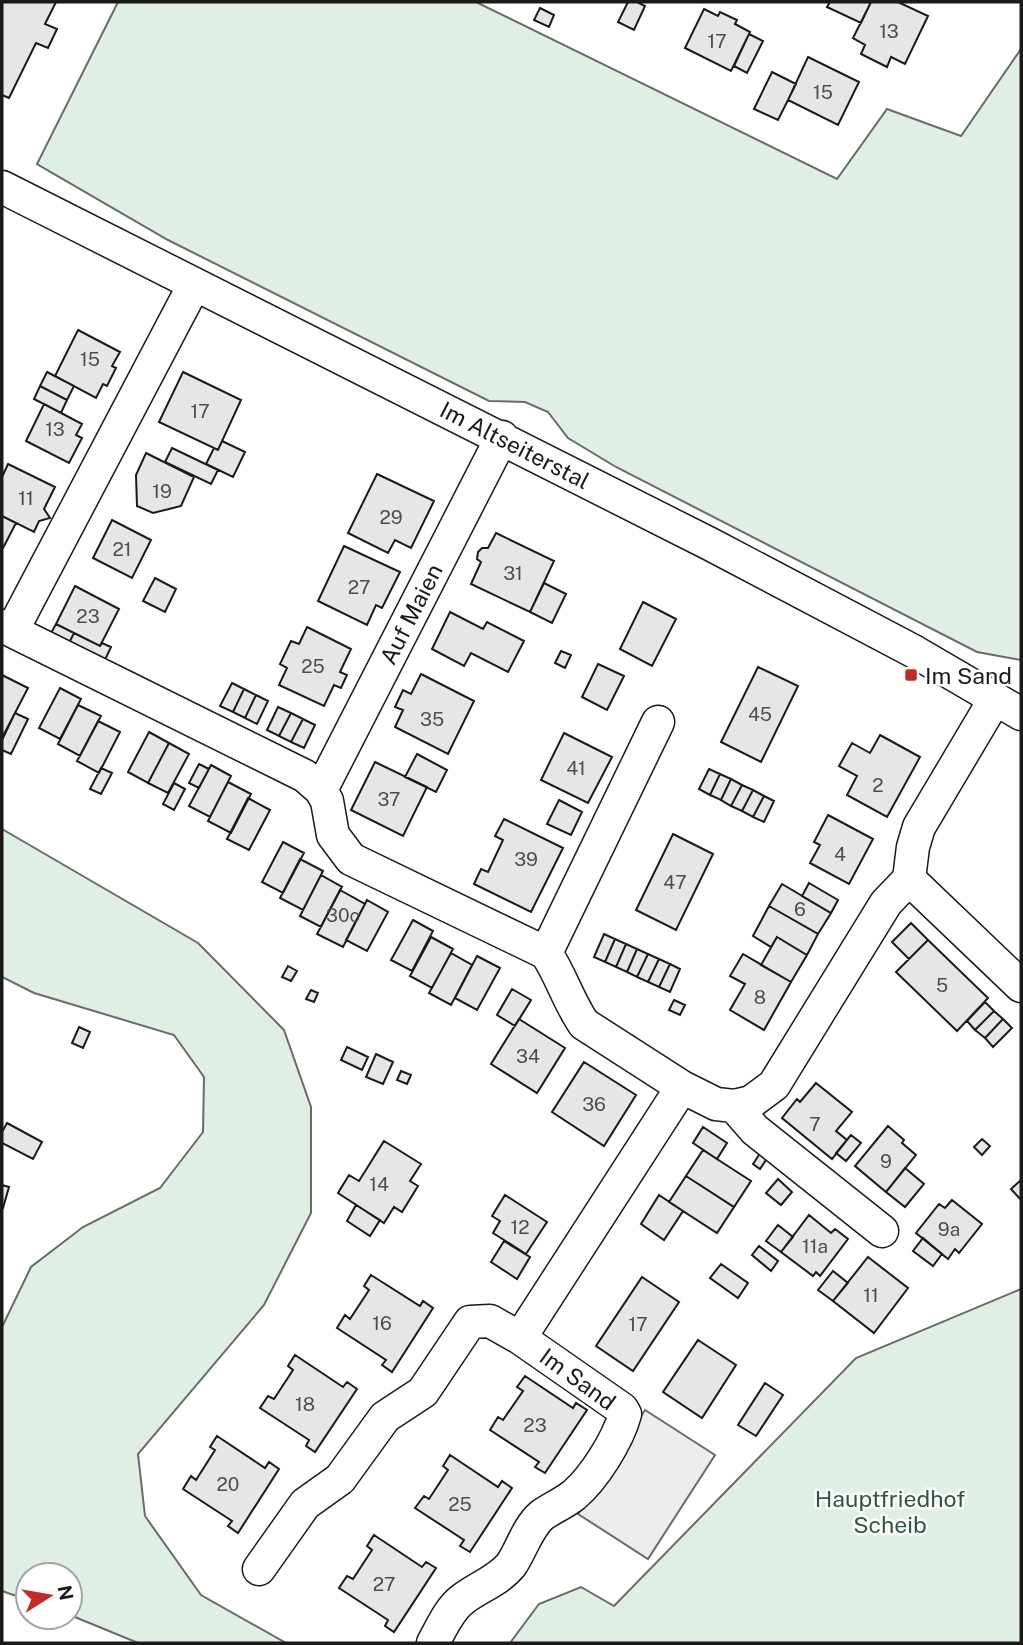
<svg xmlns="http://www.w3.org/2000/svg" width="1023" height="1645" viewBox="0 0 1023 1645" font-family="'Public Sans',sans-serif">
<rect width="100%" height="100%" fill="#fff"/>
<!-- green -->
<path fill="#e0efe3" stroke="#6a6a6a" stroke-width="2" d="M118 2H476L837 179 887 109 961 136 1021 49V660L977 652 616 467 568 438 548 412 525 402 489 401 168 240 37 164Z
M2 829 198 943 284 1030 311 1107V1213L264 1305 138 1454 145 1516 201 1595 286 1643H138L70 1615V1575H28V1600L2 1591V1327L31 1267 83 1227 160 1188 203 1132 204 1077 174 1035 34 993 2 977Z
M1021 1289V1643H510L539 1604 581 1587 614 1606 856 1358Z"/>
<!-- parking -->
<path fill="#ededed" stroke="#6a6a6a" stroke-width="2" d="M645 1410 715 1455 648 1559 578 1514Z"/>
<!-- building -->
<path fill="#e6e6e6" stroke="#1a1a1a" stroke-width="2" d="M2 2H56L45 24 57 29 48 48 36 43 9 98 2 95Z
M628 2H637L645 6 634 30 618 22Z
M830 2H871L861 23 827 7Z
M871 2H898L928 16 905 64 891 57 887 67 861 54 865 45 853 38Z
M540 8 554 15 549 27 534 20Z
M704 9 718 16 720 12 737 20 735 24 750 32 731 71 685 48Z
M749 34 763 41 747 73 734 66Z
M808 57 859 82 838 125 788 100Z
M772 72 796 84 778 120 754 109Z
M78 330 120 352 112 366 116 368 107 386 103 384 96 398 55 376Z
M47 372 74 386 67 400 40 386Z
M183 372 241 400 218 450 159 422Z
M40 386 67 400 61 413 34 399Z
M44 404 82 424 76 435 82 438 69 463 26 441Z
M222 441 245 452 233 477 206 464 214 448 218 450Z
M172 448 218 470 211 484 165 462Z
M146 453 194 477 181 506 153 513 137 506 136 475Z
M8 464 55 487 44 509 50 518 39 521 34 532 2 516V477Z
M377 474 434 501 411 548 395 540 388 553 348 533Z
M2 516 16 523 3 548H2Z
M112 520 151 540 132 578 93 558Z
M496 533 554 561 530 612 471 584 481 562 477 559 478 552 482 548H488Z
M344 546 400 572 382 608 376 605 367 625 318 601Z
M155 578 176 589 165 612 143 601Z
M544 583 566 594 552 623 530 612Z
M75 586 119 609 100 646 56 624Z
M643 602 676 619 652 666 620 649Z
M450 612 483 629 487 622 524 641 508 672 471 653 464 666 432 649Z
M56 624 74 633 69 643 51 633Z
M307 627 351 649 340 672 347 675 341 688 334 685 324 706 279 685 287 668 280 664 291 641 299 644Z
M74 633 100 646 102 643 111 647 105 660 69 643Z
M561 651 571 655 565 668 555 663Z
M598 664 624 676 607 710 582 697Z
M758 667 798 686 761 762 721 742Z
M421 674 474 701 448 754 395 727 403 710 395 707 403 690 411 694Z
M2 675 28 688 3 736H2Z
M232 683 244 689 233 712 220 706Z
M60 688 81 699 60 739 39 728Z
M244 689 256 695 245 718 233 712Z
M256 695 268 701 257 724 245 718Z
M78 705 101 716 80 756 58 744Z
M278 707 291 713 279 736 267 730Z
M15 713 28 719 11 754 2 750V740Z
M291 713 303 719 291 742 279 736Z
M303 719 315 725 304 748 291 742Z
M98 721 120 732 99 773 77 761Z
M149 732 169 743 148 783 128 772Z
M564 733 612 757 588 803 541 780Z
M880 735 920 757 887 817 847 795 857 776 839 766 852 743 870 753Z
M169 743 189 754 168 793 148 783Z
M417 754 447 770 436 792 405 777Z
M375 762 427 787 403 836 351 810Z
M199 764 209 769 199 788 189 783Z
M211 765 231 776 210 817 189 806Z
M101 768 112 773 101 794 90 789Z
M709 769 720 774 710 795 699 789Z
M720 774 731 779 721 800 710 795Z
M731 779 742 785 731 806 721 800Z
M228 782 251 794 231 833 208 821Z
M174 783 185 789 174 810 163 804Z
M742 785 753 790 742 811 731 806Z
M753 790 764 796 753 817 742 811Z
M764 796 774 801 764 822 753 817Z
M248 798 270 810 249 850 227 839Z
M559 800 582 812 571 835 547 824Z
M828 815 873 839 849 884 810 863 820 845 814 842Z
M504 819 563 848 531 912 474 884 481 869 488 872 503 840 495 836Z
M673 834 713 854 676 930 636 910Z
M283 842 304 853 283 893 262 882Z
M300 859 323 871 303 910 280 898Z
M321 875 342 887 321 927 300 916Z
M809 883 838 900 831 913 802 896Z
M782 884 831 913 818 934 769 906Z
M340 890 365 904 343 947 317 934Z
M367 900 388 912 367 951 346 940Z
M769 906 818 934 807 955 777 937 771 947 753 936Z
M413 920 433 931 412 971 391 960Z
M911 923 928 940 909 959 892 942Z
M604 934 615 939 605 962 594 957Z
M431 937 453 949 432 988 410 976Z
M777 937 807 955 791 982 761 965Z
M615 939 626 944 616 967 605 962Z
M928 940 988 998 957 1031 896 972Z
M626 944 637 949 627 972 616 967Z
M637 949 648 954 637 977 627 972Z
M451 953 472 965 451 1005 429 993Z
M648 954 659 959 648 982 637 977Z
M743 954 791 982 764 1030 730 1010 745 984 730 976Z
M477 956 500 968 477 1010 455 998Z
M659 959 670 964 659 987 648 982Z
M670 964 680 969 670 992 659 987Z
M288 966 297 971 291 981 282 977Z
M512 989 531 1000 515 1026 497 1015Z
M311 990 318 993 314 1002 306 999Z
M674 1000 685 1005 680 1015 669 1010Z
M985 1002 994 1011 975 1030 967 1021Z
M994 1011 1003 1019 985 1038 975 1030Z
M519 1019 565 1048 537 1093 491 1064Z
M1003 1019 1012 1028 993 1047 985 1038Z
M79 1027 90 1032 83 1048 72 1043Z
M347 1047 368 1057 362 1070 341 1060Z
M376 1054 393 1062 383 1084 366 1077Z
M584 1062 636 1095 604 1146 552 1112Z
M401 1071 411 1075 407 1084 397 1080Z
M816 1083 852 1112 836 1131 847 1140 832 1159 782 1118 797 1099 800 1102Z
M7 1123 42 1142 33 1159 2 1143V1132Z
M888 1126 904 1140 902 1143 916 1155 886 1192 855 1166Z
M703 1127 727 1143 717 1159 693 1143Z
M851 1135 861 1143 846 1161 836 1153Z
M982 1139 990 1146 982 1155 974 1147Z
M384 1141 421 1164 410 1181 418 1186 402 1212 394 1207 384 1223 338 1193 349 1175 359 1181Z
M763 1149 770 1154 760 1169 753 1164Z
M703 1150 751 1181 734 1207 686 1176Z
M905 1168 924 1184 905 1207 886 1192Z
M686 1176 734 1207 717 1233 669 1202Z
M778 1179 792 1192 781 1205 766 1193Z
M1021 1180V1200L1011 1189Z
M2 1185 9 1187 3 1208H2Z
M505 1195 547 1222 526 1254 493 1233 500 1221 492 1216Z
M659 1195 683 1211 664 1240 641 1224Z
M952 1200 982 1224 959 1253 955 1249 948 1259 916 1233 939 1204 945 1208Z
M356 1205 380 1220 370 1236 347 1221Z
M809 1215 831 1233 835 1229 848 1239 820 1276 816 1272 813 1276 781 1252Z
M778 1225 793 1237 781 1252 766 1241Z
M923 1238 942 1254 933 1266 913 1251Z
M504 1241 530 1257 517 1279 491 1262Z
M759 1246 778 1261 771 1271 752 1255Z
M868 1257 908 1288 874 1333 833 1301Z
M721 1264 748 1283 738 1298 710 1278Z
M833 1271 848 1283 833 1301 818 1290Z
M371 1275 420 1306 423 1301 433 1308 392 1372 382 1365 386 1360 337 1328 345 1315 350 1319 369 1290 364 1286Z
M642 1277 679 1302 633 1371 596 1346Z
M698 1340 736 1365 702 1418 663 1392Z
M295 1355 343 1387 347 1382 357 1389 315 1452 306 1446 309 1440 260 1408 268 1396 274 1399 293 1370 288 1366Z
M525 1376 573 1408 576 1403 587 1410 545 1473 535 1467 539 1462 490 1430 498 1417 503 1420 523 1391 517 1387Z
M765 1383 783 1395 756 1436 738 1425Z
M217 1436 265 1468 269 1462 279 1469 238 1533 228 1526 232 1521 183 1489 191 1476 196 1480 215 1450 210 1447Z
M450 1455 498 1487 502 1481 512 1488 470 1552 460 1546 464 1540 415 1508 424 1496 429 1499 448 1470 443 1466Z
M374 1535 422 1567 426 1562 436 1568 394 1632 385 1626 388 1620 339 1588 347 1576 353 1579 372 1550 367 1546Z"/>
<g fill="none" stroke-linecap="round" stroke-linejoin="round">
<defs>
<path id="minor" d="M2 187 710 544 915 652 1021 714
M2 626 305 776 321 790 327 801 333 835 351 859 546 953C561 975 568 1001 584 1024L682 1087 716 1104 734 1106 751 1102 774 1085 886 903 909 879 913 847 919 827 995 699
M13 629 194 285
M321 790 502 437
M909 879 1021 986
M546 953 658 722
M734 1106 755 1130 882 1231
M520 1338 682 1087
M259 1569 305 1504 340 1479 385 1417 423 1392 470 1322 490 1321 520 1338 622 1409 625 1414C618 1440 594 1478 574 1495 564 1503 552 1508 542 1515 527 1528 522 1549 511 1565 498 1581 478 1587 463 1599 449 1609 441 1629 433 1643"/>
</defs>
<!-- minor casing -->
<use href="#minor" stroke="#1a1a1a" stroke-width="35"/>
<!-- minor -->
<use href="#minor" stroke="#fff" stroke-width="32"/>
</g>
<!-- markers -->
<rect fill="#c62828" stroke="#fff" stroke-width="2.5" x="904" y="668" width="14" height="14" rx="3.5"/>
<g text-anchor="middle" dominant-baseline="central" stroke-width="5" stroke-linejoin="round" paint-order="stroke">
<!-- number labels -->
<g font-size="19" fill="#4d4d4d">
<text x="889" y="31">13</text>
<text x="717" y="41">17</text>
<text x="823" y="92">15</text>
<text x="90" y="359">15</text>
<text x="200" y="411">17</text>
<text x="55" y="429">13</text>
<text x="162" y="491">19</text>
<text x="26" y="498">11</text>
<text x="391" y="517">29</text>
<text x="122" y="549">21</text>
<text x="513" y="573">31</text>
<text x="359" y="587">27</text>
<text x="88" y="616">23</text>
<text x="313" y="666">25</text>
<text x="760" y="714">45</text>
<text x="432" y="719">35</text>
<text x="576" y="768">41</text>
<text x="878" y="785">2</text>
<text x="389" y="799">37</text>
<text x="840" y="854">4</text>
<text x="526" y="859">39</text>
<text x="675" y="882">47</text>
<text x="800" y="909">6</text>
<text x="343" y="915">30c</text>
<text x="942" y="985">5</text>
<text x="760" y="997">8</text>
<text x="528" y="1056">34</text>
<text x="594" y="1104">36</text>
<text x="815" y="1124">7</text>
<text x="886" y="1161">9</text>
<text x="379" y="1184">14</text>
<text x="520" y="1227">12</text>
<text x="949" y="1229">9a</text>
<text x="815" y="1246">11a</text>
<text x="871" y="1295">11</text>
<text x="382" y="1323">16</text>
<text x="638" y="1324">17</text>
<text x="305" y="1404">18</text>
<text x="535" y="1425">23</text>
<text x="228" y="1484">20</text>
<text x="460" y="1504">25</text>
<text x="384" y="1584">27</text>
</g>
<!-- street labels -->
<g font-size="23" fill="#1a1a1a" stroke="#fff">
<text transform="translate(515 445) rotate(27)">Im Altseiterstal</text>
<text transform="translate(411 614) rotate(-63)">Auf Maien</text>
<text transform="translate(578 1379) rotate(36)">Im Sand</text>
</g>
<!-- poi labels -->
<g font-size="23" fill="#1a1a1a" stroke="#fff" text-anchor="start">
<text x="925" y="675">Im Sand</text>
</g>
<!-- park labels -->
<g font-size="23" fill="#2b5a34" stroke="#fff">
<text x="890" y="1498">Hauptfriedhof<tspan x="890" dy="26">Scheib</tspan></text>
</g>
</g>
<!-- border -->
<rect width="1023" height="1645" fill="none" stroke="#1a1a1a" stroke-width="7"/>
<!-- north arrow -->
<g transform="translate(49 1596) rotate(79)"><circle r="33" fill="#ffffff" stroke="#a3a3a3" stroke-width="2"/>
<path d="M0-5L12 26L0 18L-12 26Z" fill="#c62828"/>
<text y="-10" font-size="19" font-weight="bold" text-anchor="middle" fill="#1a1a1a">N</text>
</g>
</svg>
